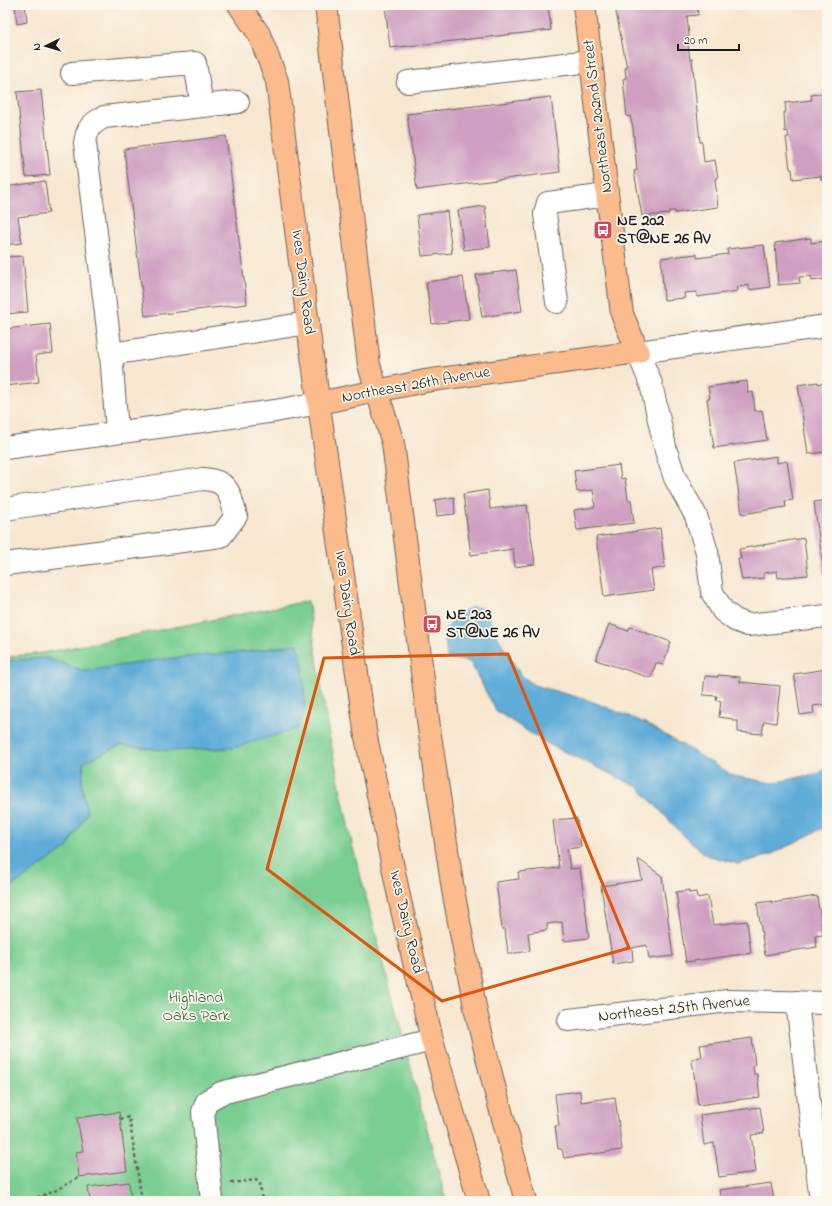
<svg xmlns="http://www.w3.org/2000/svg" width="832" height="1206" viewBox="0 0 832 1206" font-family="'Indie Flower',sans-serif">
<rect width="100%" height="100%" fill="#fbf7ec"/>
<filter id="ink" filterUnits="userSpaceOnUse"><feTurbulence type="fractalNoise" baseFrequency=".025" numOctaves="2"/><feDisplacementMap in="SourceGraphic" scale="8" xChannelSelector="R" yChannelSelector="G"/><feConvolveMatrix kernelMatrix="1 2 1 2 8 2 1 2 1" color-interpolation-filters="sRGB"/></filter>
<filter id="wash" filterUnits="userSpaceOnUse"><feTurbulence type="fractalNoise" baseFrequency=".012" numOctaves="4" result="noise"/><feDisplacementMap in="SourceGraphic" scale="16" xChannelSelector="R" yChannelSelector="G"/><feGaussianBlur stdDeviation="0.9" result="paint"/><feColorMatrix in="noise" values="0 0 0 0 0 0 0 0 0 0 0 0 0 0 0 0 0 1.4 0 .05"/><feComposite in="paint" operator="in"/></filter>
<g filter="url(#wash)">
<rect width="100%" height="100%" fill="#f7e7d1"/>
<!-- green -->
<path fill="#79ce92" stroke="#4a7557" d="M308 601 328 730 352 844 446 1201H5V657L43 653Z"/>
<!-- water -->
<path fill="#5facd8" stroke="#3e647a" d="M472 607 484 608 496 634 520 674 534 685 591 701 645 723 734 776 773 783 819 773 827 768V826L770 855 738 864 706 855 683 835 638 787 546 743 496 711 470 662 447 658 444 631 460 613Z
M298 644 303 667 305 708 297 729 233 748 171 751 121 745 84 762 82 785 87 813 67 848 5 891V663L13 660 47 658 85 671 163 659 253 651Z"/>
<g id="blocks">
<!-- building -->
<path fill="#ce9fc1" d="M15 5H25L27 22 17 24Z
M385 5H548L551 30 390 48Z
M618 5H697L698 15 687 16 689 37H687L690 60 692 59 700 142H702L704 162 715 160 718 178 715 179 718 207 675 213V211H669V214L642 216 634 171 637 170 633 128 630 116 627 117 623 79 626 78 625 68H627L615 7Z
M5 6 9 27 5 28Z
M41 90 50 175 26 177 17 92Z
M827 93V179L821 180V176L793 179 792 169H790L786 137H789L788 131 785 132 784 112H786L785 103 812 100 811 95Z
M551 97 560 172 417 190 407 114Z
M226 136 247 304 145 316 124 149Z
M45 181 49 213 18 217 22 243 5 245V187Z
M485 206 490 247 464 250 458 210Z
M447 211 452 253 422 256 417 215Z
M811 238V243L827 241V279L811 281V276L799 277 800 283 778 285 775 243Z
M764 245 770 287 749 290V285L737 287 738 291 697 297 696 292 684 293 685 298 664 300 661 258 697 254V258L728 254 727 249Z
M23 256 28 312 5 314V257Z
M516 270 522 311 482 317 476 275Z
M463 277 469 319 432 324 426 282Z
M50 324 53 353 36 355 39 382 5 386V329Z
M747 381 748 393 753 392 755 411 762 410 767 440 714 448 707 399 710 398 708 387Z
M818 382V384L827 382V452L808 454 798 385Z
M777 456V463L787 461 793 500 785 501 786 507 742 514 734 463Z
M619 465 621 479 625 478 628 500H631L634 523 577 530 574 510 595 507 593 490 577 492 574 471Z
M488 490 490 509 527 505 535 564 515 567 513 549 471 555 463 494Z
M454 497 455 514 437 516 435 500Z
M827 500V573L824 574 814 502Z
M660 528 665 567 651 570 654 590 604 597 596 537Z
M804 538 808 575 778 578 777 571 764 573V578L742 580 738 559H741L739 549Z
M609 624 628 631 630 627 671 642 663 665 656 663 651 678 596 660Z
M827 669V704L813 706 814 713 800 715 794 674Z
M718 675 740 677V682L780 686 776 723 764 721 762 734 738 732V721H733V719L719 717 721 701 716 700 717 696 703 695 705 676 718 677Z
M577 818 581 847 567 849 570 869 580 868 589 938 564 941 562 922 547 924V930L528 933 530 951 508 954 505 929H502L496 882 519 879 518 872 559 868 553 820Z
M638 859 662 876 673 956 649 959 647 945 632 948 633 961 613 964 601 886 642 880Z
M689 890V893L696 892 697 898 708 896 713 925 747 921 751 953 686 962 676 892Z
M817 896 823 935 815 936 817 947 765 955 757 903 772 901V903Z
M752 1038 755 1065H753L754 1074H757L760 1097 698 1105 692 1059 702 1057 700 1045Z
M580 1091 581 1102 615 1097 622 1150 564 1158 562 1149H558L555 1126H559L555 1094Z
M760 1107 764 1133 751 1135 756 1172 719 1177 714 1143 704 1145 700 1115Z
M119 1112 127 1171 79 1177 76 1152 83 1151 77 1118Z
M129 1182 131 1201H90L88 1187Z
M771 1183 774 1201H721L719 1190Z"/>
</g>
</g>
<g filter="url(#ink)">
<use href="#blocks" fill-opacity="0" stroke="#69635b" stroke-width="1"/>
<g fill="none" stroke-linecap="round" stroke-linejoin="round">
<defs>
<path id="minor" d="M72 73 195 63 202 106
M408 82 591 61
M557 302 545 214 548 203 607 195
M827 326 638 352 651 384 666 451 675 478 696 516 707 552 712 592 723 611 735 620 748 625 827 616
M111 354 308 323
M117 432 111 354 85 143C87 128 91 124 104 117L238 102
M5 448 275 411 319 403
M5 509 203 479C230 481 229 493 236 516L221 536 5 564
M797 1002 821 1201
M569 1020 728 1001 827 1003
M212 1201 203 1112 207 1101 221 1093 432 1040"/>
<path id="major" d="M239 5 259 34 277 81 312 356 366 737 400 901 432 1040 479 1201
M326 5 369 365 393 443 430 735 453 890 476 1012 494 1086 526 1201
M319 403 425 381 638 352 622 314 584 5"/>
</defs>
<!-- minor casing -->
<use href="#minor" stroke="#69635b" stroke-width="24"/>
<!-- major casing -->
<use href="#major" stroke="#69635b" stroke-width="24"/>
<!-- path -->
<path stroke="#69635b" stroke-width="2.5" stroke-dasharray="3 3" stroke-linecap="butt" d="M169 5V7
M120 1119 129 1117 142 1201
M231 1183 256 1180 260 1184 262 1201
M26 1201 53 1192 79 1177
M143 1201 177 1197"/>
<!-- minor -->
<use href="#minor" stroke="#fff" stroke-width="22"/>
<!-- major -->
<use href="#major" stroke="#fbbb8c" stroke-width="22"/>
</g>
</g>
<!-- marked area -->
<path fill="none" stroke="#de560d" stroke-width="3" stroke-linejoin="round" d="M508 654 629 948 442 1001 267 869 324 658Z"/>
<!-- icons -->
<defs>
<symbol id="bus-square" viewBox="-11 -11 22 22"><rect x="-9" y="-9" width="18" height="18" rx="4" fill="#d1495b" stroke="#fbf7ec"/><path d="M-5-6H5V4H4V6H2V4H-2V6H-4V4H-5ZM-3.5-4V0h7V-4ZM-3.5 1.2v1.5H-2V1.2ZM2 1.2v1.5H3.5V1.2Z" fill="#fff"/></symbol>
</defs>
<g fill-rule="evenodd">
<use href="#bus-square" x="592" y="219" width="22" height="22"/>
<use href="#bus-square" x="421" y="613" width="22" height="22"/>
</g>
<g text-anchor="middle" dominant-baseline="central" stroke-width="3.5" stroke-linejoin="round" paint-order="stroke">
<!-- street labels -->
<g font-size="16" fill="#1c1c1c" stroke="#fbf7ec">
<text transform="translate(598 116) rotate(-97)">Northeast 202nd Street</text>
<text transform="translate(303 282) rotate(83)">Ives Dairy Road</text>
<text transform="translate(416 385) rotate(-10)">Northeast 26th Avenue</text>
<text transform="translate(347 603) rotate(82)">Ives Dairy Road</text>
<text transform="translate(406 922) rotate(77)">Ives Dairy Road</text>
<text transform="translate(674 1009) rotate(-6)">Northeast 25th Avenue</text>
</g>
<!-- poi labels -->
<g font-size="16" font-weight="bold" fill="#1c1c1c" stroke="#fbf7ec" text-anchor="start">
<text x="617" y="221">NE 202<tspan x="617" dy="18">ST@NE 26 AV</tspan></text>
<text x="446" y="615">NE 203<tspan x="446" dy="18">ST@NE 26 AV</tspan></text>
</g>
<!-- park labels -->
<g font-size="16" fill="#3d5a45" stroke="#fbf7ec">
<text x="196" y="998">Highland<tspan x="196" dy="18">Oaks Park</tspan></text>
</g>
</g>
<!-- margin -->
<rect width="832" height="1206" fill="none" stroke="#fbf7ec" stroke-width="20"/>
<!-- north arrow -->
<g transform="translate(46 46) rotate(265)" stroke="#fbf7ec" stroke-width="3" paint-order="stroke">
<path d="M0-3L7 15L0 10L-7 15Z" fill="#1c1c1c"/>
<text y="-6" font-size="11" font-weight="bold" text-anchor="middle" fill="#1c1c1c">N</text>
</g>
<!-- scale -->
<path d="M678 44v6h61v-6" fill="none" stroke="#1c1c1c" stroke-width="2"/>
<text x="684" y="44" font-size="12" fill="#1c1c1c" stroke="#fbf7ec" stroke-width="3" paint-order="stroke">20 m</text>
</svg>
